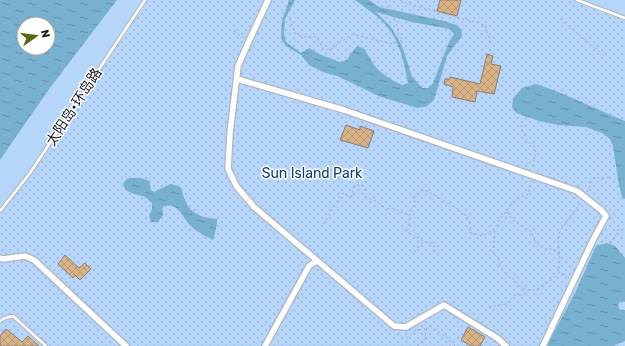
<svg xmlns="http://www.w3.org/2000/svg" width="625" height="346" viewBox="0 0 625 346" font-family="Rubik,'Noto Sans SC',sans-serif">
<defs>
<pattern id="park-dots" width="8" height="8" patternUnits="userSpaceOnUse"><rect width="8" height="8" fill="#b6d5fa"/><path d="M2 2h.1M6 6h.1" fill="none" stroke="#9cb6d6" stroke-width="1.8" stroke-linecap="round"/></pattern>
<pattern id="water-ripples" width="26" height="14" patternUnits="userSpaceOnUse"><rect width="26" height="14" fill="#77b1cf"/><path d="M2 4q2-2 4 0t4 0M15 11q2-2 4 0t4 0" fill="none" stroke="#618fa7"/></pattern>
<pattern id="building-cross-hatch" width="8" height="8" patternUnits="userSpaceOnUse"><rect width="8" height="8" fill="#d9b285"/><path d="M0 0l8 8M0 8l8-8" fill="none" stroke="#ba9872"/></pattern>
</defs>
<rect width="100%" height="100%" fill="#e3eaf4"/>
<!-- grass -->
<path fill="#b6d5fa" d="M117 0H145L30 173 0 211V160L50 88Z
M577 0H625V18Z"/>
<!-- park -->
<path fill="url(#park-dots)" d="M147 0H577L625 18V346H0V211L30 173 77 102Z"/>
<!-- water -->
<path fill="url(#water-ripples)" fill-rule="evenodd" d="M0 0H117L50 88 0 160ZM24 24H48V48H24Z
M289 0H295L285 19 284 34 286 42 301 53 309 48 319 54 340 62 347 60 352 52 357 46 365 49C375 70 381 74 402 85L408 83C403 58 399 37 380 19 372 12 363 6 355 0H369L379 7 444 21 456 25 461 29 462 36 447 56 434 100 427 106 418 108 381 97 337 76 323 72 309 65 301 55 286 46 281 38 282 21ZM376 12 412 22 449 29 454 34 449 42 433 83 428 88H422L412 76 402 46 391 27Z
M536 84C567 94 595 109 625 121V199L622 197 619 185 613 146 610 139 602 133 586 127 559 125 539 121 516 113 512 107 513 99 522 88Z
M131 178H141L149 181 151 190 154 192 171 184 181 187C186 210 194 217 217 219 217 227 215 233 213 240 206 236 197 232 191 226 182 218 180 203 164 206L162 209 163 215 158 222H151L149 216 152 209V203L145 197 131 193 125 189 123 184 127 179Z
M607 243 615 246 625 258V302C621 300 619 302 618 306L620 310H625V341L613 346H548V343L575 293 596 246Z"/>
<!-- building -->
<path fill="url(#building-cross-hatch)" stroke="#898179" d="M440 0H461L457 16 437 11Z
M487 54 493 56 491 64 501 66 494 94 477 91 475 102 452 97 453 87 444 84 445 79H450V77L480 84Z
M346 125 360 130V126L374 131 368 148 340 140Z
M65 255 79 268 85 263 91 269 80 280 75 275 73 278 58 264Z
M468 327 485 337 480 346H471L461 340Z
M6 329 22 342 28 336 39 346H0V336Z"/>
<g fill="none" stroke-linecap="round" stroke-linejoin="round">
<defs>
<path id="lane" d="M577 0 625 18
M0 211 30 173 145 0
M0 321 5 318 13 316 46 346"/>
<path id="street" d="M268 0 249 41 238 66 230 133 228 169 237 187 254 207 394 326 406 327 444 305 497 338 506 346
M237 79 344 110 577 191 601 210 606 216 593 240 543 346
M0 258 3 259 25 256 34 260 126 346
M265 346 309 266 317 261"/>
</defs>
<!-- lane casing -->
<use href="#lane" stroke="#aeb5be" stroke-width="4.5"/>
<!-- street casing -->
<use href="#street" stroke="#aeb5be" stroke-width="8"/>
<!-- path -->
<path stroke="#9fa5ad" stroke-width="1" stroke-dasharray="2 3" stroke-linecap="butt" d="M400 0 406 3 485 25 490 42
M282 13 289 17 295 33 303 37 314 36 319 40 322 48 330 50 352 34 392 44 403 40 398 34V28L387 5
M560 19 606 57
M234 31 244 38
M521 125 526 140C541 148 535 155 532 168
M587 192 594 177 603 179 609 177
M507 212 513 221 531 231 535 241 539 246 546 249H553L560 254
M324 224 340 196 343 193 349 197 352 196 354 188 356 185H363L365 189 362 193 364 196 378 202 384 207 389 209 392 208 409 215
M619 229 611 243 617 263 620 275 625 281
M495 231 493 253 499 259 500 265 505 273 513 279 518 285 527 290H536C542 286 555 279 558 273
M415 252 423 241
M434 252 435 247 433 243 425 242 419 238 407 232 409 226V215L415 207 414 197 422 190 428 191 459 210 467 217 470 224 471 233 482 236 495 229 500 219 506 212 512 203 517 199 529 194 530 181
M569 277 559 272 560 259 558 243 560 231 581 202
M489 308 499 305 507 304 514 295C520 295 525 296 527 290
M426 329 430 326 448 338 455 346
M407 338 416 330 425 329 426 338 417 346
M466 346 468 344"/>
<!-- lane -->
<use href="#lane" stroke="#fff" stroke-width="2.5"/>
<!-- street -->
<use href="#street" stroke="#fff" stroke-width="5.5"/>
</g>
<g text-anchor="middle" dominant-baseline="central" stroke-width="3" stroke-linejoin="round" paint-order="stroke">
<!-- street labels -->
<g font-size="14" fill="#181b1e" stroke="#fff">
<text transform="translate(74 107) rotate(-57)">太阳岛•环岛路</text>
</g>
<!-- park labels -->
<g font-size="14" fill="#0e4075" stroke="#fff">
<text x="312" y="173">Sun Island Park</text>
</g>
</g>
<!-- north arrow -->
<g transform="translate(36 36) rotate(76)"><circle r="19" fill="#ffffff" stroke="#a3a4a5"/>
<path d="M0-3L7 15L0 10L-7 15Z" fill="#59670f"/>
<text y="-6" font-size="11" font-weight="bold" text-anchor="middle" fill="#181b1e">N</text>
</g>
</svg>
